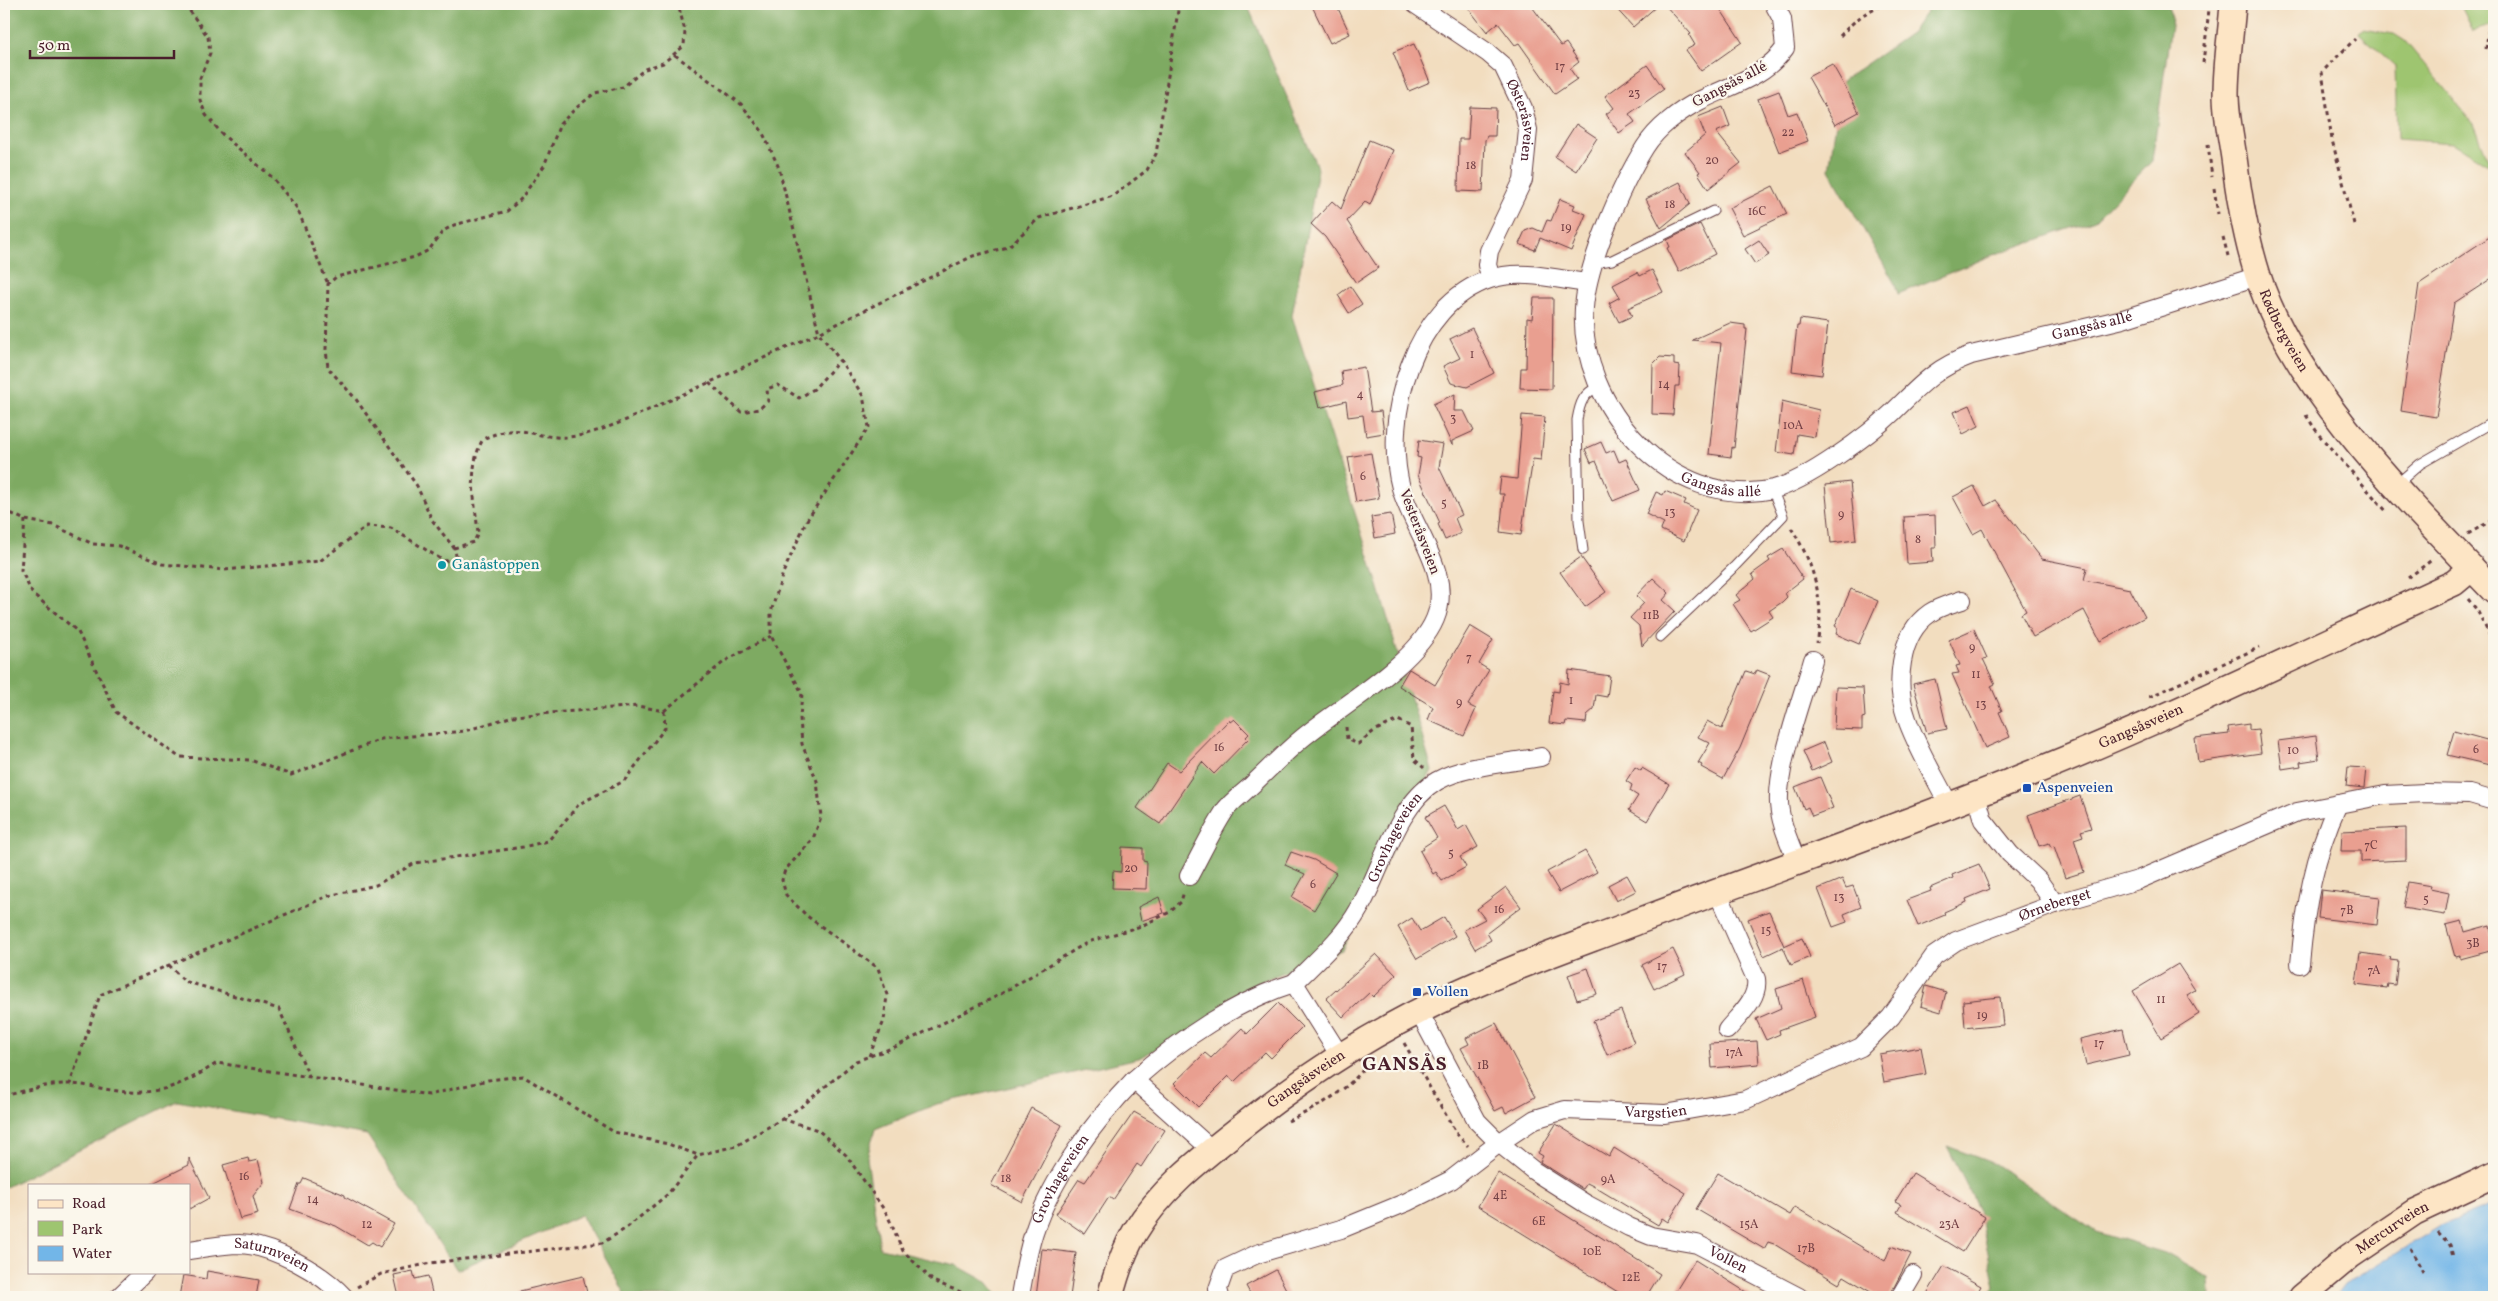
<svg xmlns="http://www.w3.org/2000/svg" width="2498" height="1301" viewBox="0 0 2498 1301" font-family="Vollkorn,serif">
<rect width="100%" height="100%" fill="#fbf7ec"/>
<filter id="ink" filterUnits="userSpaceOnUse"><feTurbulence type="fractalNoise" baseFrequency=".02" numOctaves="2"/><feDisplacementMap in="SourceGraphic" scale="10" xChannelSelector="R" yChannelSelector="G"/><feConvolveMatrix kernelMatrix="1 2 1 2 8 2 1 2 1" color-interpolation-filters="sRGB"/></filter>
<filter id="wash" filterUnits="userSpaceOnUse"><feTurbulence type="fractalNoise" baseFrequency=".0096" numOctaves="4" result="noise"/><feDisplacementMap in="SourceGraphic" scale="20" xChannelSelector="R" yChannelSelector="G"/><feGaussianBlur stdDeviation="1.12" result="paint"/><feColorMatrix in="noise" values="0 0 0 0 0 0 0 0 0 0 0 0 0 0 0 0 0 1.4 0 .05"/><feComposite in="paint" operator="in"/></filter>
<g filter="url(#wash)">
<rect width="100%" height="100%" fill="#f2ddbf"/>
<!-- green -->
<path fill="#9ec570" stroke="#74724e" d="M2460 4H2494V25L2473 31Z
M2362 29 2394 34 2405 41 2474 124 2491 166 2453 143 2397 139 2395 66 2359 33Z"/>
<!-- forest -->
<path fill="#7eaa62" stroke="#646446" d="M4 4H1247L1318 169 1292 316 1378 585 1432 770 1342 950 1256 983 1261 995 1139 1058 937 1104 875 1129 867 1158 880 1248 956 1265 987 1282 999 1297H627L581 1215 457 1270 367 1135 177 1101 4 1188Z
M1932 4H2167L2172 18 2152 161 2095 220 1993 255 1898 294 1895 284 1829 170 1842 81 1912 32Z
M1947 1146 1995 1164 2096 1232 2165 1253 2210 1278 2211 1297H1988L1995 1286 1979 1210Z"/>
<!-- water -->
<path fill="#72b6e8" stroke="#5e6a8a" d="M2494 1204V1297H2335L2344 1285 2442 1225Z"/>
<g id="blocks">
<!-- building -->
<path fill="#e99f90" d="M1311 4H1336L1350 34 1330 43Z
M1465 4H1530L1561 46 1566 43 1579 62 1570 69 1577 79 1555 94 1519 43 1515 45 1498 23 1487 32Z
M1612 4H1659L1633 27Z
M1664 4H1717L1742 42 1701 71 1686 50 1695 45 1689 35 1691 34Z
M1414 44 1430 82 1409 91 1393 52Z
M1832 64 1859 112 1835 125 1808 77Z
M1647 65 1664 89 1629 114 1635 122 1619 133 1606 114 1614 108 1605 96Z
M1779 91 1788 115 1797 112 1808 141 1779 152 1758 99Z
M1470 107 1496 108 1495 136H1487L1485 140 1483 192 1458 191 1459 139H1468Z
M1723 107 1730 126 1716 132 1741 163 1708 189 1698 173 1700 172 1685 152 1705 135 1698 117Z
M1576 124 1597 138 1576 171 1555 157Z
M1369 140 1393 150 1370 205 1365 202 1347 221 1378 268 1356 283 1325 237 1311 224 1332 201 1341 209Z
M1680 182 1690 204 1661 228 1646 199Z
M1773 186 1787 214 1743 235 1729 208Z
M1560 199 1575 205 1573 209 1586 214 1571 251 1540 238 1535 250 1519 244 1525 231 1533 228 1542 232 1547 220 1551 221Z
M1700 224 1715 254 1679 272 1667 248 1670 247 1667 240Z
M2494 234 2492 278 2454 303 2436 417 2401 411 2419 284Z
M1759 240 1769 255 1755 264 1745 249Z
M1652 270 1663 292 1628 308 1632 316 1619 322 1609 303 1620 297 1613 285 1638 272 1640 276Z
M1350 286 1362 304 1349 313 1338 295Z
M1534 298H1553L1552 389 1520 388 1521 368H1526L1527 318 1532 319Z
M1800 319 1828 323 1822 375 1792 371 1797 326H1799Z
M1730 323 1745 325V329H1747L1734 448 1732 447 1731 457 1709 454 1721 343 1692 340Z
M1472 328 1494 373 1467 387 1451 383 1443 366 1460 358 1450 339Z
M1660 357 1674 358V365L1680 366 1679 386H1675L1673 415 1652 414 1653 364Z
M1364 367 1371 412 1381 411 1384 433 1366 436 1363 415 1348 417 1346 401 1319 408 1315 392 1343 385 1341 371Z
M1455 394 1454 411H1464L1474 431 1452 441V445L1433 404Z
M1782 401 1819 410 1815 437 1797 434 1794 455 1776 452Z
M1970 405 1979 426 1963 434 1954 412Z
M1522 415 1545 417 1541 460 1533 459 1521 535 1500 532 1504 494H1499L1501 477 1517 479Z
M1419 440 1443 444 1439 467 1462 515 1455 518 1461 533 1445 540 1438 524 1440 523 1418 475 1421 458 1417 457Z
M1601 442 1606 453 1614 450 1619 462 1626 459 1640 490 1613 501 1596 461 1591 463 1585 449Z
M1371 453 1379 498 1356 502 1348 457Z
M1850 482 1856 540 1831 543 1825 485Z
M1974 486 1985 506 1996 500 2042 559 2087 568 2084 580 2130 589 2145 617 2100 641 2084 610 2033 637 2021 614 2026 611 1982 529 1973 534 1953 497Z
M1665 491 1686 500 1684 504 1697 510 1684 541 1661 530 1664 523 1646 514 1656 492 1663 495Z
M1391 514 1395 534 1375 538 1371 517Z
M1935 515 1936 548H1932L1933 562 1907 564 1904 517Z
M1783 549 1803 579 1785 593 1787 597 1782 602 1769 611 1773 617 1751 631 1733 604 1740 600 1736 595 1755 579 1752 574 1770 561 1768 558Z
M1581 557 1606 592 1585 607 1560 572Z
M1653 578 1669 593 1663 600 1675 611 1642 646 1639 626 1630 618 1644 603 1636 596Z
M1851 589 1878 601 1859 644 1836 634 1838 628 1835 626Z
M1470 626 1493 640 1479 664 1489 670 1468 705 1476 709 1464 736 1428 720 1433 707 1399 686 1409 669 1435 685Z
M1974 629 1987 658 1983 659 1995 684 1991 686 2002 711 1999 712 2010 737 1985 748 1952 674 1959 673 1956 666 1960 665 1949 640Z
M1569 670 1610 676 1607 697 1596 695 1594 709 1587 715 1586 723 1566 721 1565 725 1549 723 1553 691 1559 692 1560 682 1568 684Z
M1757 670 1770 675 1740 748 1723 779 1701 767 1702 765 1698 763 1710 743 1698 737 1707 721 1722 729 1746 671 1755 674Z
M1935 679 1947 729 1927 733 1913 684Z
M1836 687 1863 688 1865 717 1862 718V730L1834 729Z
M1234 719 1249 734 1246 737 1248 739 1214 774 1202 762 1160 824 1137 808 1167 763 1179 771 1229 720 1230 722Z
M2249 724V730L2258 729 2261 753 2198 762 2195 738 2229 734 2228 727Z
M2454 731 2494 742V766L2447 755Z
M2316 736 2319 759 2300 762 2301 766 2282 769 2278 741Z
M1824 742 1832 762 1812 771 1803 751Z
M1635 767 1641 771 1642 768 1669 784 1647 821 1629 810 1638 796 1630 791 1632 785 1626 781Z
M2348 767 2366 768 2364 788 2346 786Z
M1820 777 1833 808 1812 816 1808 807 1804 809 1795 787Z
M2080 796 2091 828 2081 831 2083 836 2074 839 2084 872 2065 878 2054 846 2051 847 2049 843 2039 846 2028 815Z
M1444 806 1458 830 1466 825 1478 847 1460 857 1466 867 1442 881 1436 872 1433 874 1420 851 1424 849 1423 847 1437 838 1425 817Z
M2406 828V860L2361 862V851H2341L2342 831Z
M1122 847 1143 848V861L1147 862 1146 889 1112 888 1113 871 1121 872Z
M1585 851 1597 872 1559 892 1547 872Z
M1291 852 1314 860 1336 873 1314 910 1292 897 1305 874 1285 865Z
M1979 864 1990 889 1966 899 1967 902 1944 912 1945 915 1918 926 1907 900 1931 891 1930 888 1953 878 1952 875Z
M1627 875 1636 891 1616 901 1608 885Z
M1842 879 1846 888 1853 886 1861 907 1844 914 1847 922 1833 927 1818 889Z
M2408 882 2431 886 2430 889 2449 893 2445 915 2403 908Z
M1506 887 1521 907 1487 933 1491 940 1475 949 1464 930 1485 919 1477 909Z
M2321 890 2380 897 2377 925 2318 918Z
M1159 897 1164 913 1141 921 1138 907Z
M1769 911 1784 946 1802 938 1810 957 1791 965 1783 947 1764 956 1748 919Z
M1444 917 1455 936 1417 959 1398 927 1412 918 1420 931Z
M2462 921 2465 932 2490 925 2494 950 2460 959V956L2455 957 2446 925Z
M1673 949 1685 974 1654 989 1642 965Z
M2360 953 2391 957 2390 960 2398 961 2395 985 2388 984 2387 988 2356 984Z
M1376 954 1396 975 1373 997 1369 993 1343 1017 1326 999Z
M2178 964 2195 990 2187 995 2199 1014 2161 1038 2133 991Z
M1588 968 1597 994 1577 1000 1568 975Z
M1803 980 1815 1017 1779 1030 1780 1034 1766 1040 1756 1019 1781 1008 1776 989Z
M1926 986 1946 992 1941 1012 1921 1006Z
M2000 997 2003 1025 1973 1028V1026L1965 1027 1963 1001Z
M1278 1003 1302 1027 1271 1058 1265 1052 1234 1082 1229 1076 1198 1107 1174 1083 1205 1053 1211 1058 1242 1028 1247 1034Z
M1621 1010 1634 1043 1607 1055 1593 1021Z
M1496 1023 1535 1097 1506 1113 1503 1107 1495 1111 1461 1048 1469 1044 1466 1038Z
M2123 1029 2129 1055 2086 1065 2080 1039Z
M1757 1041 1759 1064 1712 1068 1710 1044Z
M1921 1047 1926 1074 1884 1082 1879 1054Z
M1031 1108 1062 1125 1022 1202 991 1185Z
M1134 1112 1165 1130 1141 1167 1137 1164 1113 1200 1109 1197 1085 1234 1056 1214 1079 1179 1085 1182Z
M1556 1124 1609 1157 1614 1148 1686 1193 1668 1222 1662 1218 1658 1225 1593 1186 1587 1183 1583 1189 1540 1162 1543 1156 1538 1153Z
M189 1158 209 1198 189 1209V1185H149L189 1165Z
M248 1158 249 1162 258 1160 264 1182 253 1196 258 1214 240 1219 223 1165Z
M1498 1173 1660 1274 1646 1297H1626L1478 1206Z
M1718 1173 1790 1215 1795 1207 1885 1261 1891 1246 1911 1254 1889 1297H1879L1844 1276 1839 1284 1774 1244 1768 1242 1764 1249 1696 1209Z
M1913 1173 1985 1217 1963 1252 1897 1212 1901 1205 1895 1202Z
M304 1178 345 1195V1197L394 1224 380 1247 372 1242 368 1245 336 1226 290 1209 299 1184H301Z
M1042 1249 1076 1253 1070 1297H1036Z
M1695 1260 1754 1297H1672Z
M1944 1266 1981 1286 1975 1297H1925Z
M1276 1270 1290 1297H1252L1246 1286Z
M207 1271 259 1280 256 1297H179L183 1275 206 1279Z
M413 1271 415 1279 428 1276 433 1297H399L394 1275Z
M583 1276 588 1297H521L520 1291Z"/>
</g>
</g>
<g filter="url(#ink)">
<use href="#blocks" fill-opacity="0" stroke="#633c41" stroke-width="1"/>
<g fill="none" stroke-linecap="round" stroke-linejoin="round">
<defs>
<path id="lane" d="M1594 263 1612 260 1713 211
M2396 485 2420 464 2493 422
M1583 550 1579 521 1577 420C1580 402 1583 394 1599 386
M1660 637 1734 567 1783 516 1772 489"/>
<g id="street">
<path id="s1" d="M1415 4 1488 53 1503 66 1523 108 1528 130 1523 180 1489 251 1487 265 1491 278"/>
<path id="s2" d="M1774 4 1782 19 1785 48C1765 77 1728 86 1699 101 1679 111 1657 128 1645 147 1621 185 1587 264 1584 308 1578 406 1672 512 1774 489 1806 481 1868 436 1893 412 1920 386 1935 368 1971 355L2123 319 2258 276"/>
<path d="M1976 795 1983 820 2010 854 2038 880 2055 904"/>
<path d="M1949 805C1935 777 1917 748 1907 719 1895 686 1898 635 1930 613 1940 606 1951 604 1962 600"/>
<path d="M1797 862C1790 843 1780 823 1779 803 1777 764 1802 699 1813 660"/>
<path d="M1189 876C1201 854 1212 830 1226 809 1233 800 1245 792 1254 783 1272 766 1290 747 1310 732 1347 703 1417 662 1435 619 1454 574 1412 529 1401 488 1382 416 1414 304 1490 279 1520 269 1557 279 1587 283"/>
<path d="M1717 891 1756 979C1759 999 1739 1015 1727 1030"/>
<path d="M2300 964C2305 908 2314 855 2338 804"/>
<path id="s3" d="M1294 983C1317 960 1343 938 1359 909 1382 870 1396 805 1437 781 1464 765 1510 763 1541 757"/>
<path id="s4" d="M1419 1012 1477 1121 1499 1143 1534 1171 1586 1204 1629 1227 1651 1236 1697 1244 1799 1297"/>
<path d="M1134 1080C1179 1040 1236 1001 1294 983L1340 1056"/>
<path id="s5" d="M189 1250C205 1248 223 1244 239 1244 273 1245 322 1273 344 1297"/>
<path id="s6" d="M1020 1296C1024 1274 1027 1253 1034 1232 1051 1179 1095 1120 1134 1080L1212 1150"/>
<path d="M119 1297 145 1272"/>
<path id="s7" d="M1220 1297 1218 1289 1225 1269 1257 1254 1341 1229 1407 1202 1451 1180 1499 1143 1535 1119 1565 1110 1665 1114 1745 1100 1861 1047 1891 1017 1934 956 1956 941 2055 904 2138 880 2297 812 2385 795 2425 793 2470 794 2494 801"/>
<path d="M1900 1297 1913 1275"/>
</g>
<g id="secondary">
<path id="s8" d="M2233 4C2231 33 2226 64 2226 94 2226 115 2231 137 2234 158 2239 197 2246 239 2258 276 2295 391 2411 504 2494 591"/>
<path id="s9" d="M1110 1297C1116 1274 1123 1252 1135 1232 1160 1190 1202 1158 1240 1128 1303 1078 1371 1033 1444 999 1507 969 1574 946 1639 921 1771 871 1904 825 2034 772 2176 715 2314 647 2454 583L2472 568"/>
<path id="s10" d="M2301 1297 2350 1256 2415 1212 2494 1175"/>
</g>
</defs>
<!-- lane casing -->
<use href="#lane" stroke="#633c41" stroke-width="11"/>
<!-- street casing -->
<use href="#street" stroke="#633c41" stroke-width="20"/>
<!-- secondary casing -->
<use href="#secondary" stroke="#633c41" stroke-width="28"/>
<!-- path -->
<path stroke="#633c41" stroke-width="3" stroke-dasharray="4 4" stroke-linecap="butt" d="M185 4 208 37 210 53 200 78V100L206 115 223 135 273 178 297 208 328 284
M1840 36C1854 21 1866 10 1886 4
M2486 49 2492 4
M675 55 741 104 762 131 779 168 819 333 840 360 863 396 869 427 807 520 783 573 771 612V636L802 693 800 718 802 744 817 781 821 817 813 839 785 870 782 880 786 895 807 916 878 968 887 995 884 1021 869 1056
M2203 63 2209 9
M2208 144 2212 177
M2214 188 2218 214
M2354 224 2332 140 2322 72 2355 39
M2223 237 2228 256
M709 383 741 412 759 409 768 401 767 389 778 385 799 398 814 389 840 360
M2306 415 2319 435 2387 512
M4 510 25 520 53 525 93 544 119 546 162 564 224 570 320 561 367 526 391 528 444 561 457 559 454 548 432 520 417 486 355 398 328 368 326 349 328 284 336 277 415 257 429 250 443 231 454 225 507 211 520 200 544 166 560 124 576 108 595 93 623 87 645 69 663 63 684 46 685 31 678 4
M25 520 21 570 32 593 78 632 116 712 179 757 250 760 291 775 381 739 465 731 513 716 638 706 664 711 665 728 624 781 579 804 548 841 523 847 415 863 376 885 328 896 100 995 70 1084
M1791 528C1813 561 1826 603 1817 643
M2468 534 2494 519
M454 548 474 542 478 533C475 501 467 468 483 439 519 423 522 434 556 437 579 439 603 429 624 421L819 333 973 256 1008 247 1039 218 1113 196 1147 170 1156 154 1179 4
M2408 578 2433 559
M2468 599 2477 610 2494 644
M2149 697 2260 647
M664 711 725 661 771 636
M1346 727 1347 739 1358 744 1374 731 1398 720 1411 727 1414 759 1424 768
M169 965 184 981 279 1009 310 1078
M1404 1043 1457 1134 1468 1146
M4 1096C25 1091 49 1083 71 1084 91 1085 109 1091 128 1092 164 1094 188 1082 217 1063L429 1095 488 1080 523 1076 614 1132 668 1144 698 1155 736 1146 782 1119 802 1106 856 1061 895 1047 999 995 1088 942 1141 926 1170 912 1181 902 1184 891
M782 1119 818 1130 846 1155 887 1214 903 1251 933 1281 973 1297
M1288 1121C1317 1108 1343 1093 1363 1070
M2438 1232 2450 1245 2453 1257
M2410 1248 2423 1272
M357 1287 381 1274 431 1263 602 1243 625 1229 668 1194 698 1155"/>
<!-- lane -->
<use href="#lane" stroke="#fff" stroke-width="9"/>
<!-- street -->
<use href="#street" stroke="#fff" stroke-width="18"/>
<!-- secondary -->
<use href="#secondary" stroke="#fde5c5" stroke-width="25"/>
</g>
</g>
<!-- markers -->
<circle fill="#0f9aa8" stroke="#fbf7ec" stroke-width="2" cx="442" cy="565" r="5"/>
<g fill="#1a4fb4" stroke="#fbf7ec" stroke-width="2">
<rect x="2022" y="783" width="10" height="10" rx="2.5"/>
<rect x="1412" y="987" width="10" height="10" rx="2.5"/>
</g>
<g text-anchor="middle" dominant-baseline="central" stroke-width="4.5" stroke-linejoin="round" paint-order="stroke">
<!-- number labels -->
<g font-size="12" fill="#723f44">
<text x="1560" y="67">17</text>
<text x="1634" y="94">23</text>
<text x="1788" y="133">22</text>
<text x="1712" y="161">20</text>
<text x="1471" y="166">18</text>
<text x="1670" y="205">18</text>
<text x="1757" y="212">16C</text>
<text x="1566" y="228">19</text>
<text x="1472" y="355">1</text>
<text x="1664" y="385">14</text>
<text x="1360" y="395">4</text>
<text x="1453" y="419">3</text>
<text x="1793" y="426">10A</text>
<text x="1363" y="477">6</text>
<text x="1444" y="504">5</text>
<text x="1670" y="513">13</text>
<text x="1841" y="515">9</text>
<text x="1918" y="540">8</text>
<text x="1651" y="616">11B</text>
<text x="1972" y="648">9</text>
<text x="1469" y="658">7</text>
<text x="1976" y="675">11</text>
<text x="1571" y="701">1</text>
<text x="1459" y="703">9</text>
<text x="1981" y="705">13</text>
<text x="1219" y="748">16</text>
<text x="2476" y="750">6</text>
<text x="2293" y="751">10</text>
<text x="2371" y="846">7C</text>
<text x="1451" y="854">5</text>
<text x="1131" y="869">20</text>
<text x="1313" y="885">6</text>
<text x="1839" y="898">13</text>
<text x="2426" y="900">5</text>
<text x="1499" y="910">16</text>
<text x="2347" y="911">7B</text>
<text x="1766" y="931">15</text>
<text x="2473" y="944">3B</text>
<text x="1662" y="967">17</text>
<text x="2374" y="971">7A</text>
<text x="2161" y="1000">11</text>
<text x="1982" y="1016">19</text>
<text x="2099" y="1044">17</text>
<text x="1734" y="1053">17A</text>
<text x="1483" y="1066">1B</text>
<text x="244" y="1177">16</text>
<text x="1006" y="1179">18</text>
<text x="1608" y="1180">9A</text>
<text x="1500" y="1196">4E</text>
<text x="313" y="1200">14</text>
<text x="1539" y="1222">6E</text>
<text x="367" y="1225">12</text>
<text x="1749" y="1225">15A</text>
<text x="1949" y="1225">23A</text>
<text x="1806" y="1249">17B</text>
<text x="1592" y="1252">10E</text>
<text x="1631" y="1278">12E</text>
</g>
<!-- street labels -->
<g font-size="15" fill="#4a1f2b" stroke="#fbf7ec">
<text transform="translate(1730 85) rotate(-28)">Gangsås allé</text>
<text stroke="none"><textPath href="#s1" startOffset="166">Østeråsveien</textPath></text>
<text stroke="none"><textPath href="#s2" startOffset="1058">Gangsås allé</textPath></text>
<text stroke="none"><textPath href="#s8" startOffset="336">Rødbergveien</textPath></text>
<text stroke="none"><textPath href="#s2" startOffset="639">Gangsås allé</textPath></text>
<text transform="translate(1419 532) rotate(69)">Vesteråsveien</text>
<text stroke="none"><textPath href="#s9" startOffset="1209">Gangsåsveien</textPath></text>
<text stroke="none"><textPath href="#s3" startOffset="179">Grovhageveien</textPath></text>
<text stroke="none"><textPath href="#s7" startOffset="966">Ørneberget</textPath></text>
<text stroke="none"><textPath href="#s9" startOffset="301">Gangsåsveien</textPath></text>
<text stroke="none"><textPath href="#s7" startOffset="499">Vargstien</textPath></text>
<text stroke="none"><textPath href="#s6" startOffset="125">Grovhageveien</textPath></text>
<text stroke="none"><textPath href="#s10" startOffset="115">Mercurveien</textPath></text>
<text stroke="none"><textPath href="#s5" startOffset="85">Saturnveien</textPath></text>
<text stroke="none"><textPath href="#s4" startOffset="415">Vollen</textPath></text>
</g>
<!-- culture labels -->
<g font-size="15" fill="#0d838f" stroke="#fbf7ec" text-anchor="start">
<text x="452" y="565">Ganåstoppen</text>
</g>
<!-- transit labels -->
<g font-size="15" fill="#164399" stroke="#fbf7ec" text-anchor="start">
<text x="2037" y="788">Aspenveien</text>
<text x="1427" y="992">Vollen</text>
</g>
<!-- district labels -->
<g font-size="20" font-weight="bold" letter-spacing="1" fill="#4a1f2b" stroke="#fbf7ec">
<text x="1405" y="1065">GANSÅS</text>
</g>
</g>
<!-- margin -->
<rect width="2498" height="1301" fill="none" stroke="#fbf7ec" stroke-width="20"/>
<!-- legend -->
<rect x="28" y="1184" width="162" height="90" fill="#fbf7ec" stroke="#b4a19f"/>
<rect x="38" y="1200" width="25" height="8" fill="#fde5c5" stroke="#b4a19f"/>
<text x="72" y="1208" font-size="15" fill="#4a1f2b">Road</text>
<rect x="38" y="1221" width="25" height="15" fill="#9ec570" stroke="#b4a19f"/>
<text x="72" y="1234" font-size="15" fill="#4a1f2b">Park</text>
<rect x="38" y="1246" width="25" height="15" fill="#72b6e8" stroke="#b4a19f"/>
<text x="72" y="1258" font-size="15" fill="#4a1f2b">Water</text>
<!-- scale -->
<path d="M30 50v8h144v-8" fill="none" stroke="#4a1f2b" stroke-width="2.5"/>
<text x="38" y="50" font-size="15" fill="#4a1f2b" stroke="#fbf7ec" stroke-width="4" paint-order="stroke">50 m</text>
</svg>
